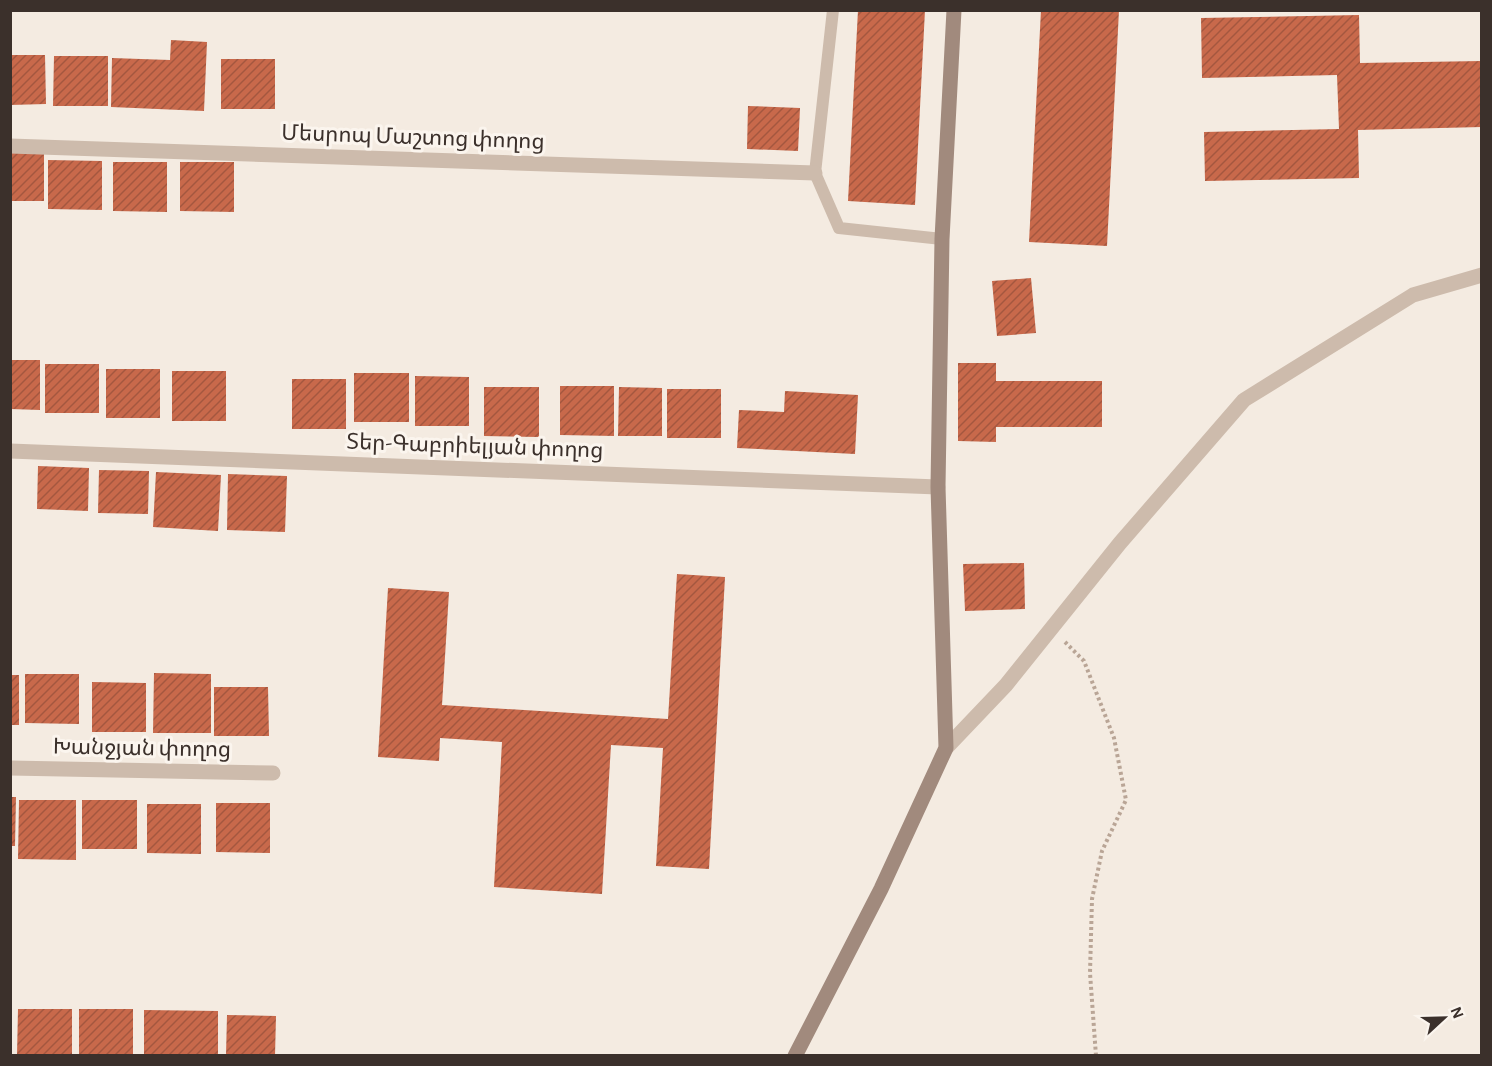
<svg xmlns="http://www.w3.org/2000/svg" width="1492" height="1066" viewBox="0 0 1492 1066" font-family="'Alegreya Sans','Noto Sans Armenian',sans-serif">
<defs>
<pattern id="building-hatch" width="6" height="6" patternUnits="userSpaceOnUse" patternTransform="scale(1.5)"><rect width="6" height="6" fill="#c8694b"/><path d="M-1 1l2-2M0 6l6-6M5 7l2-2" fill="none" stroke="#a4573f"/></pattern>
</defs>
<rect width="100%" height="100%" fill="#f4ebe1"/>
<!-- building -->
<path fill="url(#building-hatch)" d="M858 10H925L915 205 848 201Z
M1041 10H1119L1107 246 1029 242Z
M1359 15 1360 63 1482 61V127L1358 130 1359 178 1205 181 1204 132 1339 129 1337 75 1202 78 1201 18Z
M171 40 207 42 204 111 111 107 112 58 170 60Z
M10 55H45L46 104 10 105Z
M54 56H108V106H53Z
M221 59H275V109H221Z
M748 106 800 108 798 151 747 149Z
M10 151 44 152V201H10Z
M48 160 102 161V210L48 209Z
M113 162H167V212L113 211Z
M180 162H234V212L180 211Z
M1031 278 1036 333 997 336 992 281Z
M10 360H40V410L10 409Z
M958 363H996V381H1102V427H996V442L958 441Z
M45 364H99V413H45Z
M106 369H160V418H106Z
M172 371H226V421H172Z
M354 373H409V422H354Z
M415 376 469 377V426H415Z
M292 379H346V429H292Z
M560 386H614V436L560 435Z
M484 387H539V437L484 436Z
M619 387 662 388V436H618Z
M667 389H721V438H667Z
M785 391 858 395 855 454 737 448 739 410 784 412Z
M38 466 89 468 88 511 37 509Z
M99 470 149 471 148 514 98 513Z
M156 472 221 475 218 531 153 527Z
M228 474 287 476 285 532 227 530Z
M1024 563 1025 609 965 611 963 564Z
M677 574 725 577 709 869 656 866 663 748 611 745 602 894 494 887 502 742 440 738 439 761 378 757 388 588 449 592 442 705 668 719Z
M154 673 211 674V733H153Z
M25 674H79V724L25 723Z
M10 675H19V725H10Z
M92 682 146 683V732H92Z
M214 687H268L269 736H214Z
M10 797H16L15 846H10Z
M19 800H76V860L18 859Z
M82 800H137V849H82Z
M216 803H270V853L216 852Z
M147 804H201V854L147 853Z
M18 1009H72V1056H17Z
M79 1009H133V1056H79Z
M144 1010 218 1011V1056H144Z
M227 1015 276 1016 275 1056H226Z"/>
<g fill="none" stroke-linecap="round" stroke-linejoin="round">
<!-- path -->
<path stroke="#b9a596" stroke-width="4" stroke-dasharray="3 3" stroke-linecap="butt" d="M1065 642 1084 661 1114 738 1126 800 1102 851 1092 899 1090 973 1096 1056"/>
<!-- lane -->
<path stroke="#cdbbac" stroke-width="12" d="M833 10 815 173 839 228 942 239"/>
<!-- street -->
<path stroke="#cdbbac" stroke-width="15" d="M10 146 815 173
M10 451 938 487
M946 748 1006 685 1120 543 1244 400 1413 295 1482 275
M10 768 273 773"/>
<!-- secondary -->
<path stroke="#a18a7d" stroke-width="15" d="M795 1056 881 889 946 748 938 487 942 239 954 10"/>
</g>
<g text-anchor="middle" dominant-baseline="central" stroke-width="6" stroke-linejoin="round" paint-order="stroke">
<!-- street labels -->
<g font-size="22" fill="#3b302b" stroke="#fbf5ee">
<text transform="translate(413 137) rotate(2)">Մեսրոպ Մաշտոց փողոց</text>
<text transform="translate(475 446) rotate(2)">Տեր-Գաբրիելյան փողոց</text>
<text transform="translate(142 748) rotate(1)">Խանջյան փողոց</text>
</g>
</g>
<!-- border -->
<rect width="1492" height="1066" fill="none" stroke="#3b302b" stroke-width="24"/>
<!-- north arrow -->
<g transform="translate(1444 1018) rotate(68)" stroke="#fbf5ee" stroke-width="4.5" paint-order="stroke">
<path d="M0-4.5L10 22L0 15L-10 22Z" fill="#3b302b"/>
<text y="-9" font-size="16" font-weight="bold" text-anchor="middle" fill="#3b302b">N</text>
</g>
</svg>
